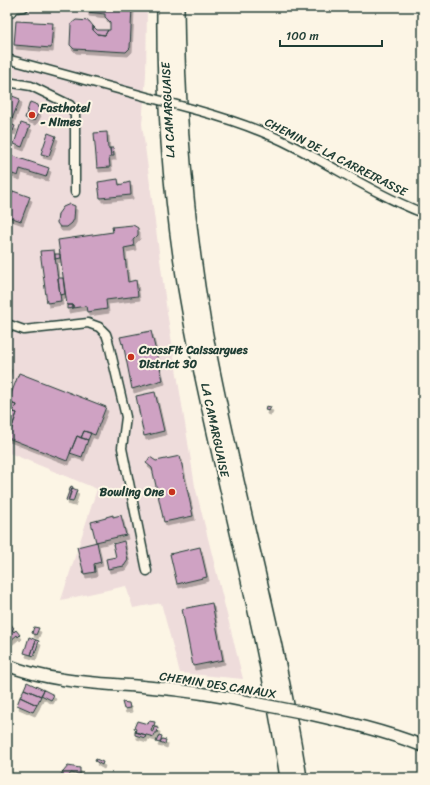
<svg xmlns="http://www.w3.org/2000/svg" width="430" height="785" viewBox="0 0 430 785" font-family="Sriracha,sans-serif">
<defs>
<filter id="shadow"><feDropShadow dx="2" dy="4" stdDeviation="0" flood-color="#0004"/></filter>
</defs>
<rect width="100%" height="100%" fill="#fcf5e5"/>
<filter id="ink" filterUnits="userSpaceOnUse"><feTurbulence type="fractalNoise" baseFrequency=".025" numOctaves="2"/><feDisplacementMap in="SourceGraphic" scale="8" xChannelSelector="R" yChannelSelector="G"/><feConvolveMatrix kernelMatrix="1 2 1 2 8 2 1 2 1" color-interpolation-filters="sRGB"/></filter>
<g filter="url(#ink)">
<!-- built -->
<path fill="#eedcdb" d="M7 7H147L146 75 142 124 167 312 195 486 243 679 180 673 161 603 133 608 126 586 61 600 97 489 7 452Z"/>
<!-- building -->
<path fill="#cfa2c3" stroke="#1f3d34" filter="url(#shadow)" d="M87 7H132L130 48 126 52 74 49 70 45 71 24 76 20 89 21 93 26V30L97 34 105 35 108 30H110V22L105 17V14L87 12Z
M16 21 53 23 51 48 14 45Z
M93 26 97 30H108L105 35 97 34 93 30Z
M7 94 20 99 10 124 15 126 13 131 7 128Z
M30 102 38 105V106L39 107 38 111 39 112 34 121 25 118Z
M21 123 30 126 22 147 14 144Z
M107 132 108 148H110L111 156 109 157 110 167 97 168 94 133Z
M48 133 56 136 49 156 41 154Z
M110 148H113L114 156H111Z
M10 155 49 168 46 177 20 169 18 176 7 172V164Z
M118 179 119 185 130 182 131 195 100 198 98 182Z
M13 191 30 197 21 221 7 216V209Z
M70 204 75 206 74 219 72 223 67 227H60L57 223 58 214 63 207Z
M133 225 138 228V235L133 240 134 246 124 248 128 282 136 280 138 296 106 300 107 309 87 312 86 306 73 308V305H67L58 240 113 232 112 227Z
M54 250 61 301 47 303 40 251Z
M55 254H60V258L55 259Z
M58 278H63L65 294 60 295Z
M67 305H73V308L67 309Z
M151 331 163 380 132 389 123 343 122 344 120 337Z
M7 365 10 366 7 376Z
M19 373 106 407 95 435 84 431 81 438 77 436 67 461 8 438 17 413 13 412 16 405 8 402Z
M155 392 164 431 144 436 136 396Z
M8 402 16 405 13 412 7 409Z
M266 406 271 407 269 411 265 410Z
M7 409 17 413 11 430 7 429Z
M84 431 91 433 88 440 81 438Z
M77 436 88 440 82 457 70 453Z
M180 456 193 516 164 522 152 468 146 463 150 457 156 461Z
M71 486 73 487 68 501 66 500Z
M72 488 77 490 73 502 68 501Z
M113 515V517L121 515 126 535 96 542 91 522 106 518V517Z
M124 541 128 560 124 566 108 569 106 559 116 557 113 544Z
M97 542 101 562 94 564 95 572 84 574 77 547Z
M200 547 207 577 177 584 170 554Z
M212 603 223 660 193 666 182 609Z
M8 621 14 628 12 630 14 632 16 630 20 635 18 637 17 635 10 641 7 637Z
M34 627 39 628 36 635 32 633Z
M29 637 36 640 31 655 24 653Z
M36 640 39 641 34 656 31 655Z
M7 676H8L11 687 7 688Z
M27 682 44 690 41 696 24 689Z
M24 689 41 696 37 705 20 697Z
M44 690 54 695 51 700 41 695Z
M20 697 37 705 33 712 17 705Z
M122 702 129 703 130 708 124 709Z
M137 721 148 724 149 721 155 722 154 726 153 725 151 731 153 732 154 727 158 728 157 733H155L154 737 135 732 136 729 134 728Z
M135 732 146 735 145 738 135 735Z
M159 735 162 736 160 743 156 742Z
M162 739 166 740 165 744 160 742Z
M96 759 103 762 102 765 95 761Z
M68 766 80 768V775L71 773 67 778H61L59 777Z"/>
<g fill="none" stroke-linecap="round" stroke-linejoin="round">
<defs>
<path id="street" d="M7 15 16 8 24 7
M7 59 151 98
M7 82 31 86 70 105 75 115V192
M196 110C229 119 262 130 293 146 336 168 377 195 423 213
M7 324 24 330 88 323 99 327 106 334 108 340 126 417 122 448 147 571"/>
<path id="secondary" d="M7 665C51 683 101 683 147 687 185 690 222 696 259 704
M305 713C345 722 385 731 423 746"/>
<path id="highway" d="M165 7C164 114 173 223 193 328 222 478 265 626 288 778
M176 7C177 113 185 219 203 324 230 476 275 625 299 778"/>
</defs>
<!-- street casing -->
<use href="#street" stroke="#1f3d34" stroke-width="11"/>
<!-- secondary casing -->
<use href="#secondary" stroke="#1f3d34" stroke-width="14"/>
<!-- highway casing -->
<use href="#highway" stroke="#1f3d34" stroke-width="18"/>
<!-- street -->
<use href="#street" stroke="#fcf5e5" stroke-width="8"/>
<!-- secondary -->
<use href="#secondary" stroke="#fcf5e5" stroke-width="11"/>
<!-- highway -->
<use href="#highway" stroke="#fcf5e5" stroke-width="15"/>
<defs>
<path id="street-bridge" d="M151 98 196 110"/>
<path id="secondary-bridge" d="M259 704 305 713"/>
</defs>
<!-- street-bridge casing -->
<use href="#street-bridge" stroke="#1f3d34" stroke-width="11" stroke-linecap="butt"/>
<!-- secondary-bridge casing -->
<use href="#secondary-bridge" stroke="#1f3d34" stroke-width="14" stroke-linecap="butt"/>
<!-- street-bridge -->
<use href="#street-bridge" stroke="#fcf5e5" stroke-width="8"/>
<!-- secondary-bridge -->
<use href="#secondary-bridge" stroke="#fcf5e5" stroke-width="11"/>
</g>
</g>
<!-- markers -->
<g fill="#c8321e" stroke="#fcf5e5" stroke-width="1.5">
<circle cx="32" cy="115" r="4"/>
<circle cx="131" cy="357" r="4"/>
<circle cx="172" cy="492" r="4"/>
</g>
<g text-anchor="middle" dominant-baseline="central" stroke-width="4" stroke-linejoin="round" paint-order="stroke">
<!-- poi labels -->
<g font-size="12" font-weight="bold" fill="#1f3d34" stroke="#fcf5e5" text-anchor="start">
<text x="40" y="108">Fasthotel<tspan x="40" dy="14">- Nimes</tspan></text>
<text x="139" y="350">CrossFit Caissargues<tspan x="139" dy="14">District 30</tspan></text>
<text x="164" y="492" text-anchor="end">Bowling One</text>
</g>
<!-- street labels -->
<g font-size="12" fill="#1f3d34" stroke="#fcf5e5">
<text transform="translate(168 110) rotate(-93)">LA CAMARGUAISE</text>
<text transform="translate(336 157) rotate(27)">CHEMIN DE LA CARREIRASSE</text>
<text transform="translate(215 430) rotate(78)">LA CAMARGUAISE</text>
<text transform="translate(218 685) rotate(9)">CHEMIN DES CANAUX</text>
</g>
</g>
<!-- margin -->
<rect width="430" height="785" fill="none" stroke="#fcf5e5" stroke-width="24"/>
<rect x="12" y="12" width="406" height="761" fill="none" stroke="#1f3d34" stroke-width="1.5" filter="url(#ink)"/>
<!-- scale -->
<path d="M280 40v6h102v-6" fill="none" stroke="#1f3d34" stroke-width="2"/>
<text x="286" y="40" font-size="12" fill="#1f3d34" stroke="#fcf5e5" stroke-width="3" paint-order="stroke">100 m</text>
</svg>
